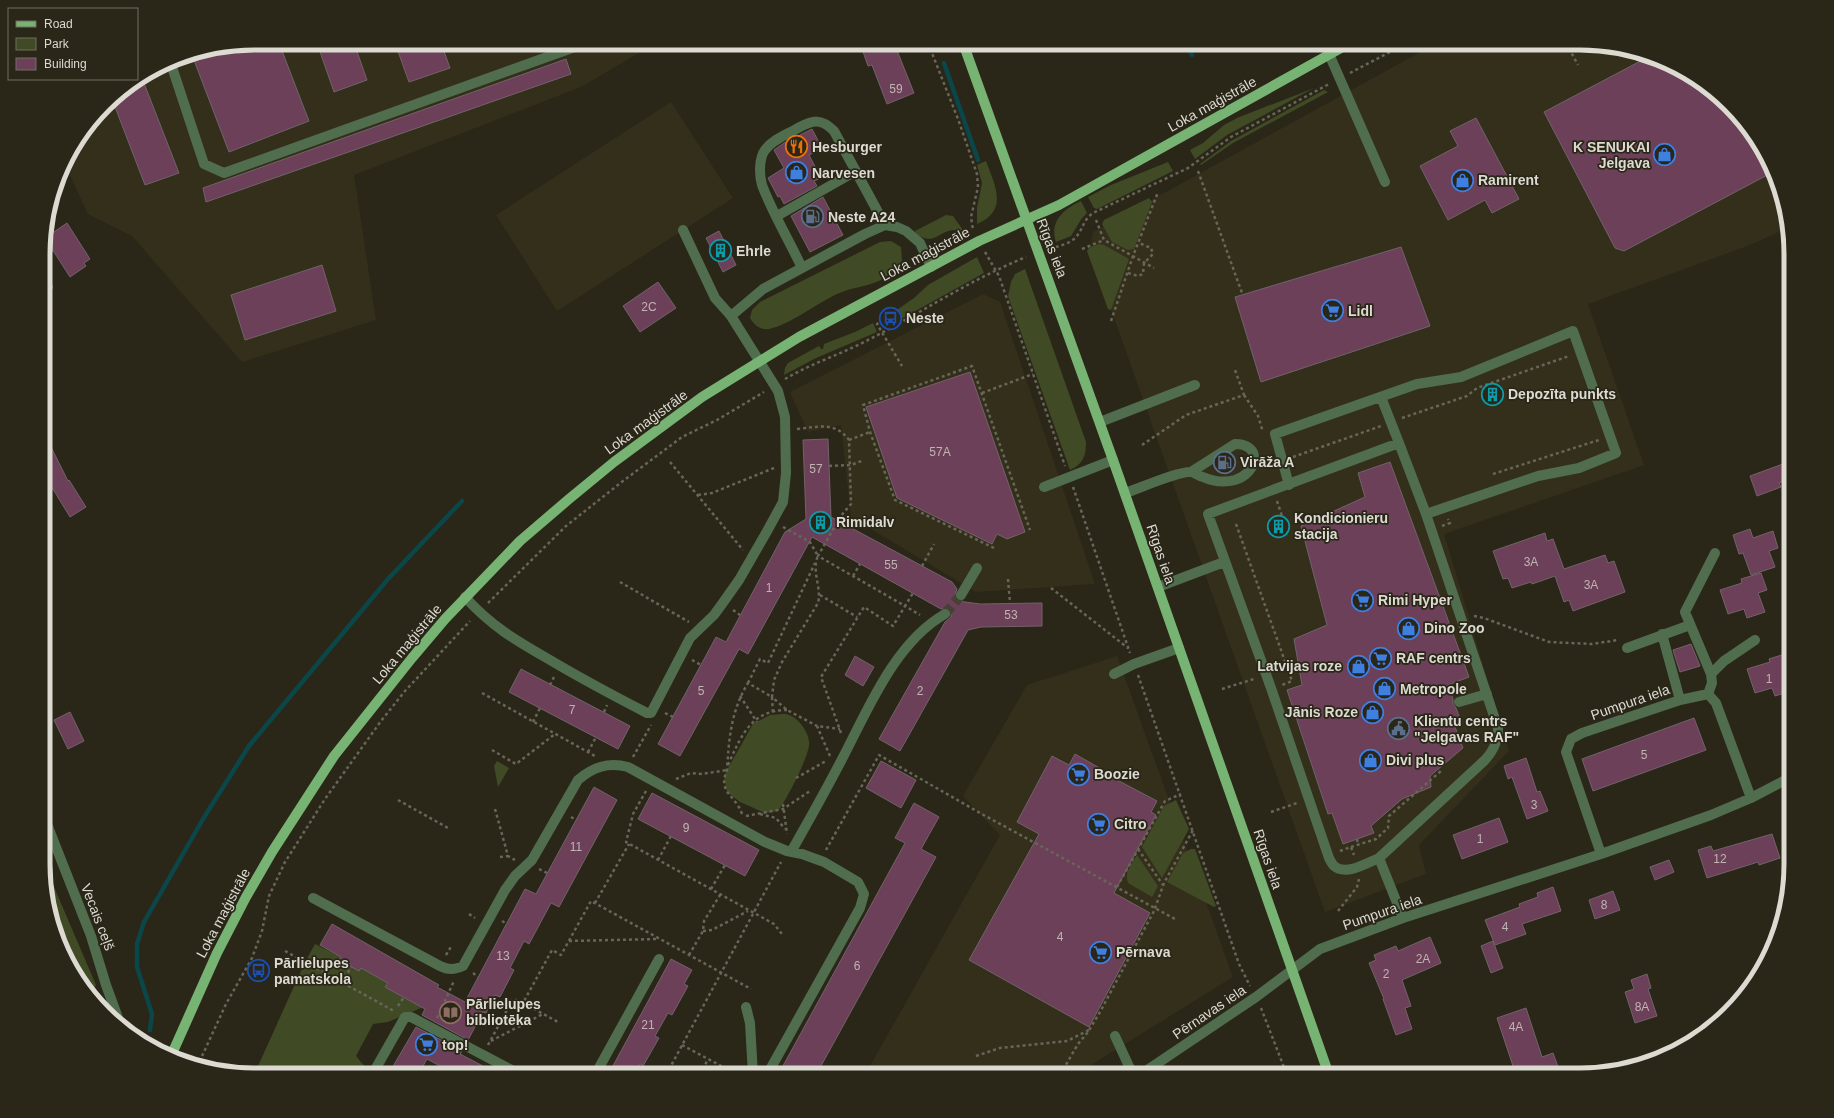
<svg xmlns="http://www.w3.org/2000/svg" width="1834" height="1118" viewBox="0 0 1834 1118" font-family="Helvetica,sans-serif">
<rect width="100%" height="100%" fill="#2a2719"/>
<!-- built -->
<path fill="#342f1b" d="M254 43H656L581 87 354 175 376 320 242 362 132 236 88 214 64 162 115 95 173 59Z
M1437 43H1581L1635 50 1686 71 1729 105 1756 137 1780 186 1788 228 1750 245 1588 304 1644 465 1444 534 1509 751 1419 845 1426 874 1325 912 1090 250 1093 232Z
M671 102 733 198 557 311 496 215Z
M983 294 1000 302 1095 584 976 592 851 517 841 425 808 432 790 392Z
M1117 656 1233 977 1075 1075H865L1000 835 963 796 1027 685Z"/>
<!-- green -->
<path fill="#404b25" d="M1314 88 1227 135 1195 159 1190 150 1203 143 1224 125 1237 118Z
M1324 90 1328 92 1233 143 1201 165 1200 164 1231 141Z
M986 161C995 186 1009 210 977 224V208L982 183 977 165Z
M1168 162 1173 171 1097 209 1094 208 1088 197 1111 185Z
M1149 198 1152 202 1134 249 1128 250 1112 242 1102 224 1104 220Z
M1081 201 1087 213 1082 218 1071 236 1056 242C1049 221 1064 209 1081 201Z
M946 215 953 216 963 230C960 230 956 230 953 230 937 232 934 246 916 234L915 231Z
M891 241 901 247 902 261C895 269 888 276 879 281 865 287 848 288 835 295 816 304 789 325 769 329 760 330 755 326 750 318L752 310 760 302 880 242Z
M1099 244 1104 245 1129 259 1111 310 1108 309 1087 251 1089 248Z
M977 257 984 273 899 320 894 312 914 298 928 285Z
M1025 269 1086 442C1086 456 1083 464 1070 470L1008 296 1011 282 1015 274Z
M873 323 877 332 816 358 784 375 785 368 788 363 819 346 821 349H823L824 344 855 332Z
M770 715C775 715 784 713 789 715 799 718 811 735 809 746 806 762 788 797 778 811L765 813 740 802 727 792 724 777 727 770 753 724Z
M497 761 509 768 498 787 494 766Z
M1176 800 1189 829 1162 878 1142 847 1164 806Z
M1191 849H1195L1216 906 1214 907 1167 882 1183 853Z
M1137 855 1158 886 1152 897 1128 883C1124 873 1132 863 1137 855Z
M45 866 96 985 89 995C68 968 48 925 45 891 44 883 45 874 45 866Z
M315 944 341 957 339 960 361 968 388 983 385 987 412 1002 428 1005 388 1022 373 1024 356 1056 365 1067 360 1075H304L291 1068 287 1075H254L305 962Z"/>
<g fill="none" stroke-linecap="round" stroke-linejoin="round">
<!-- stream -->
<path stroke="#0b4649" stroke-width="4.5" d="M1187 43 1192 55
M944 63 978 160
M150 1030 152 1014 137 967V944L144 922 203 819 249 746 388 579 462 501"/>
</g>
<!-- building -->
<path fill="#6c4058" stroke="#72626a" d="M254 43H279L309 121 229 152 192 55Z
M317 43H354L367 80 334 92Z
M395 43H441L450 68 409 82Z
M860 43H894L914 93 887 104 872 65 868 66Z
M1650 56 1686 71 1729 105 1756 137 1773 172 1624 251 1615 248 1544 112Z
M566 59 571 74 206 202 203 188Z
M142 78 179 173 145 185 112 99 115 95Z
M1476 118 1519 199 1492 213 1485 200 1448 220 1420 166 1458 146 1450 131Z
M812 129 822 148 809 155 821 178 814 181 817 186 784 204 780 196 778 197 768 178 784 168 774 150 784 143Z
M823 197 843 235 810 252 791 216Z
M67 223 90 259 84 263 86 266 70 277 45 238Z
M719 231 736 265 723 272 706 238Z
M1401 247 1430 326 1261 382 1235 297Z
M322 265 336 311 245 340 231 295Z
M658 282 676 308 640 332 623 306Z
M970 372 1025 532 1007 539 997 534 992 544 897 498 866 407Z
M45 435 68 481 69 480 86 507 70 517 45 476Z
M828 439 831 517 952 582 957 589 955 595 958 601 980 604 1042 603V626L981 627 968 630 900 751 879 739 945 622 951 617V611L947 608 941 609 812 537 748 654 739 649 680 756 658 744 716 637 726 642 785 532 806 519 803 440Z
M1390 462 1469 677 1448 685 1453 699V704L1456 708 1459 716 1452 719 1463 748 1430 776 1431 787 1402 799 1371 826 1374 833 1343 844 1332 813 1328 814 1287 690 1302 685 1294 639 1327 625 1301 526 1365 497 1358 473Z
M1783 464 1789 479 1779 483 1781 487 1757 496 1750 476Z
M1750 529 1753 538 1773 531 1778 548 1769 551 1775 567 1751 575 1743 553 1739 554 1733 535Z
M1545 533 1547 541 1553 539 1564 569 1605 555 1608 563 1614 561 1625 592 1573 611 1569 600 1564 602 1555 576 1532 584 1531 582 1512 588 1508 578 1503 579 1493 551Z
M1761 573 1767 590 1758 593 1765 612 1747 618 1744 609 1728 614 1720 590 1742 583 1741 579Z
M1691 644 1700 666 1680 672 1673 650Z
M1791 652V670L1785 672 1791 691 1775 696 1772 688 1755 693 1747 669 1770 662 1769 659Z
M855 656 874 667 863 686 845 675Z
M521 669 630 726 618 749 509 692Z
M70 712 84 741 68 749 54 720Z
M1694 718 1706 750 1593 791 1582 759Z
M1075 754 1103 770 1102 772 1157 801 1151 812 1156 815 1114 893 1150 913 1089 1027 969 960 1039 834 1017 822 1052 756 1069 765Z
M1526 758 1537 792 1540 791 1548 811 1527 819 1512 777 1508 779 1504 766Z
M881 761 916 780 901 808 866 788Z
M594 787 617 800 559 907 551 903 529 944 524 941 510 968 514 970 500 997 495 995 486 1013 483 1012 468 1040 422 1015 425 1009 385 987 388 983 361 968 359 971 339 960 341 957 320 945 332 924 439 985 437 987 465 1002 525 889 536 894Z
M652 793 759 850 745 876 638 819Z
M914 803 939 817 921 849 936 857 816 1075H778L905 843 895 838Z
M1499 818 1508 842 1462 859 1453 835Z
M1772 834 1780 858 1759 865 1758 862 1707 878 1698 850 1711 846 1713 851Z
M1669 860 1674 872 1655 880 1650 867Z
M1553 887 1561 911 1522 924 1526 934 1495 945 1485 920 1520 907 1519 904 1538 897 1537 893Z
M1613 891 1620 910 1595 919 1589 900Z
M1430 937 1441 963 1402 980 1411 1006 1405 1008 1412 1029 1396 1035 1383 999H1384L1369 963 1376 960 1374 955 1396 946 1398 951Z
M1493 941 1503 968 1491 973 1481 946Z
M671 959 692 970 684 984 688 986 672 1015 668 1013 655 1036 659 1038 643 1066 640 1064 634 1075H608Z
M1647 974 1651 988 1648 989 1657 1016 1635 1023 1625 992 1634 989 1631 980Z
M1526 1008 1542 1057 1553 1053 1561 1075H1516L1497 1018Z
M416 1027 462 1051 460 1054 500 1075H457L427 1059 418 1075H388Z"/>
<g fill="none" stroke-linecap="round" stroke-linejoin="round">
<!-- minor-tunnel -->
<path stroke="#454235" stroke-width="10" stroke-dasharray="10 5" stroke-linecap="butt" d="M945 614 961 595"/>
<!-- path -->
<path stroke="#686559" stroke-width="2.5" stroke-dasharray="3 3" stroke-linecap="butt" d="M928 43 958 119 977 174 978 187 971 217 973 230
M1566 43 1578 65
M1350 73 1407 43
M1198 171 1242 293
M1096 220 1104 240 1154 268
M1050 249C1058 246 1070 244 1076 237 1084 228 1082 221 1093 213L1188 168 1231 137 1329 84
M1082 249 1104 240
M985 252 999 276 1065 466
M1128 273 1138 276 1143 274 1144 263 1153 254 1151 248 1139 243
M894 314 877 324 902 366
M1111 321 1133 256 1158 192
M785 379C812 363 842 354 870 339 922 312 972 279 1026 257
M982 393 1033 374
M1244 395 1258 416 1263 432
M1402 418 1467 396 1477 388 1569 356
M797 429C818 427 835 421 849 440L851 504 840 517 818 556 905 606 913 593
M849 440 870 432
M1142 445 1186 415 1244 395 1235 370
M1293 457 1381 426
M670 462 743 550
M829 466 851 465 864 460
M1493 474 1599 440
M1073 487 1130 653
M698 495 712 493 774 468
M1277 501 1287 531
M1236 524 1292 681 1282 685
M1442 526 1450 523 1448 519
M783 527 810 542 818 556C811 570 822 588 818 603L782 662 774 680 772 697 787 710 817 726
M994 548 895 500 870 432 863 405 972 366 1030 530
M922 566 934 544
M853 576 860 564
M1008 579 1010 603
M620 582 689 622
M1051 588 1128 648
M820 595 857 617
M488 603 566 526 623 481 682 437 717 420 764 392
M733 610 740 615
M1474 616 1484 618 1549 642 1592 644 1618 640
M692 660 701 665
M1138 675 1239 964 1250 986
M748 683 760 659 768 663 815 563
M550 685 554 677
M1222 689 1254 679
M482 693 595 756
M740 696 757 722
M604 712 607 705
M665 713 673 717
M533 722 540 708
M841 733 821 677 864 607 893 626 905 606 920 615
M492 750 516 764 555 734
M588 752 596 737
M830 756 817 726 840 729
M633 757 651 725
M728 765C741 736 751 710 787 710
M796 778 826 761
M676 779 691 773 702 774 727 770
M646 791 633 814 626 842 774 924 782 934
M398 800 448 828
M783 804 787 834
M495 809 508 856 515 860
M1271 812 1297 803
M742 814C736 795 717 793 727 770 729 738 731 711 748 683L772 697 773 715
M760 814 776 818 785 829
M746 816 783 809 810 791
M571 817 576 820
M1357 839 1358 845
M1351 847 1376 839 1388 828 1389 816 1441 771 1439 769
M1138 849 1163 885
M826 850 879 755 980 813 1175 919
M1340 851 1351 847 1354 855
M500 857 508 856
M658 860 671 836
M539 869 547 873
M1117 887 1165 801 1181 794
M711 889 725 865
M595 903 629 844
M1338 911 1357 887 1359 879
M469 914 475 918
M502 921 507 924
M703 931 712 930 748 911
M569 941 658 939
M285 951 394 1011
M446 955 452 945
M689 955 703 931 704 921 720 895
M473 973 478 977
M342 983 351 967
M523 1003 558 1022
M398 1006 404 997
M1261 1008 1287 1075
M437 1018 454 981
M491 1041 543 1014
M488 1045 513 999 523 1003 552 950 561 955 591 901 751 989
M682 1045 738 1075
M976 1056 1000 1048 1067 1041 1089 1030
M197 1067 226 1004 252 958 262 931 269 896 285 862 325 799 381 721 405 691 470 621
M666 1075 781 862
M700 1075 708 1059
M1060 1075 1078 1044 1088 1032 1100 1012 1154 911 1164 883 1193 830"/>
<!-- minor -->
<path stroke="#506d4e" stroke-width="10" d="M1329 54 1385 182
M170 61 204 164 224 173 586 43
M777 216 856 171
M802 268C790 242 772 212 762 185 759 175 759 158 765 150 773 139 788 134 798 128 813 120 821 118 834 131L885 225
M45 288 48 287
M731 316 763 289 865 234 885 225 897 227 906 231 920 243 931 267
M1381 397 1399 443
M1100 422 1195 385
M1289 485 1275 434 1417 384 1461 377 1573 331 1616 453 1579 468 1538 476 1426 514
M1044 487 1113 460
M1125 493C1138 489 1181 470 1192 472 1195 473 1199 476 1203 477 1214 482 1224 483 1235 480 1258 473 1263 444 1235 444L1191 472
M1158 587 1224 562
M961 595 977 568
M465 597C492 627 517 641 550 660 582 679 614 696 647 713H651L690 638 714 615 722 604 739 580 766 533 783 502 786 473 785 417 778 391 731 316 715 298 683 230
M1662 634 1680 700
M1627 648 1690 625
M1114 674 1134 664 1179 648
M1711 674 1724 661 1755 640
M1708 694 1712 683 1711 674 1685 612 1715 553
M1459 702 1487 694
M45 819 91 936 106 985 121 1026
M791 852C808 822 825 792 841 761 867 712 894 643 945 614
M1601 854 1566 752 1571 739 1582 733 1680 700 1708 694 1716 703 1751 798
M1379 858 1485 760C1494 750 1498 741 1498 728L1426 514 1399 443 1208 514 1271 688 1329 858C1330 860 1332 864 1334 866 1346 876 1367 863 1379 858L1403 918
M313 898 440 966C448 970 454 970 463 966L505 890 515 876 532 860 578 780C593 767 608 762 628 767L765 842 787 851 802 854 824 862 858 882 864 894 860 908 767 1075
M746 1007 750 1023 753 1075
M1115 1036 1133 1075
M372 1075 405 1017H411L521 1075
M595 1075 659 959
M1140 1075 1256 997 1320 949 1403 918 1601 854 1711 815 1751 798 1791 777"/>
<!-- major -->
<path stroke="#77b372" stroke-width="10" d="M963 43 1113 460 1329 1075
M171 1056 217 953 246 897 272 852 334 756 412 658 445 619 520 541 569 499 614 462 702 397 799 337 979 241 1059 205 1350 43"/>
</g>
<!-- icons -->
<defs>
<symbol id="restaurant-ring" viewBox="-11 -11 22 22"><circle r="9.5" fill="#2a2719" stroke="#e8710a" stroke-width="1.5"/><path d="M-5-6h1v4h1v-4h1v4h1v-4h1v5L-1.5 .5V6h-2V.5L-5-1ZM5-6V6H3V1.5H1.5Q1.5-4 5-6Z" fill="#e8710a"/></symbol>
<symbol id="shop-ring" viewBox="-11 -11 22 22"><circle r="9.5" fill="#2a2719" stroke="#3f7fe0" stroke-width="1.5"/><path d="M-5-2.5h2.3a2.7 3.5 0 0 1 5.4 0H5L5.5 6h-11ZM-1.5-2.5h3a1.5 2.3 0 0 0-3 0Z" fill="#3f7fe0"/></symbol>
<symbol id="fuel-ring" viewBox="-11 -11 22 22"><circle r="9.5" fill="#2a2719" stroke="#5c6f8a" stroke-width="1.5"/><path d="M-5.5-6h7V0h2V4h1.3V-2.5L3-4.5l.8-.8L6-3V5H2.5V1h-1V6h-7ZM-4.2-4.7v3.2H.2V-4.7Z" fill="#5c6f8a"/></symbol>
<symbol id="building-ring" viewBox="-11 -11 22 22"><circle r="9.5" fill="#2a2719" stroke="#0f9aa8" stroke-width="1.5"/><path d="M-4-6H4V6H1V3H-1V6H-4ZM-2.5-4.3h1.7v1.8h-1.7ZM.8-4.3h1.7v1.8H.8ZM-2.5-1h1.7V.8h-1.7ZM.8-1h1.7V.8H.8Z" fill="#0f9aa8"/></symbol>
<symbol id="supermarket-ring" viewBox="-11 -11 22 22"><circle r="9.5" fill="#2a2719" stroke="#3f7fe0" stroke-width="1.5"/><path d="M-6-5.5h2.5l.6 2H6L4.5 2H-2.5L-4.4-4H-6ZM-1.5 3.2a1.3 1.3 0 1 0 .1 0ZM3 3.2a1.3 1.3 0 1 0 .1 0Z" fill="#3f7fe0"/></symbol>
<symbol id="bus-ring" viewBox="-11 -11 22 22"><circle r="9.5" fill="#2a2719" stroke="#1a4fb4" stroke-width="1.5"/><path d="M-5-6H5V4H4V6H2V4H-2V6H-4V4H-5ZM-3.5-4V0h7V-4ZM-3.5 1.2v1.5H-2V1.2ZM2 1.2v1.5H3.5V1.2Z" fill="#1a4fb4"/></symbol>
<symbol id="civic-ring" viewBox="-11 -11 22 22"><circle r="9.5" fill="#2a2719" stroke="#5c6f8a" stroke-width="1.5"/><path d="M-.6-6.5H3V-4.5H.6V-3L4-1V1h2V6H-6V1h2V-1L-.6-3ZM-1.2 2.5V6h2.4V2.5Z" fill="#5c6f8a"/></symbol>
<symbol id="library-ring" viewBox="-11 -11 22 22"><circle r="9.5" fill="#2a2719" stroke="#8d6e63" stroke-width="1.5"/><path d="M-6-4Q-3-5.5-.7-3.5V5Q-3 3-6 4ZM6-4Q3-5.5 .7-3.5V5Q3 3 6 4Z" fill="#8d6e63"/></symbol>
</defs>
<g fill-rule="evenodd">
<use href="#restaurant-ring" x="784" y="134" width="25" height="25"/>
<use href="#shop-ring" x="1652" y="142" width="25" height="25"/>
<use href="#shop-ring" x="784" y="160" width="25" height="25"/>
<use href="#shop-ring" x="1450" y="168" width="25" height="25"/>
<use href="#fuel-ring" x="800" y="204" width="25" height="25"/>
<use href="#building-ring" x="708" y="238" width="25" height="25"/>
<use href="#supermarket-ring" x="1320" y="298" width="25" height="25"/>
<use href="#bus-ring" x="878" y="306" width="25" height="25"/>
<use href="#building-ring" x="1480" y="382" width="25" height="25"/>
<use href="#fuel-ring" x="1212" y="450" width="25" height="25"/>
<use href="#building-ring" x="808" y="510" width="25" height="25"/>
<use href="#building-ring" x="1266" y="514" width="25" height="25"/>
<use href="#supermarket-ring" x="1350" y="588" width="25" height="25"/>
<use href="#shop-ring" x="1396" y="616" width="25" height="25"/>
<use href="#supermarket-ring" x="1368" y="646" width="25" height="25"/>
<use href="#shop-ring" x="1346" y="654" width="25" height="25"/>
<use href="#shop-ring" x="1372" y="676" width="25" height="25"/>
<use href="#shop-ring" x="1360" y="700" width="25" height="25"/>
<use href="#civic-ring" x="1386" y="716" width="25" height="25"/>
<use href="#shop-ring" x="1358" y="748" width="25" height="25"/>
<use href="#supermarket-ring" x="1066" y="762" width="25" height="25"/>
<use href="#supermarket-ring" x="1086" y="812" width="25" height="25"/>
<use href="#supermarket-ring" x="1088" y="940" width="25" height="25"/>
<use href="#bus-ring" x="246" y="958" width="25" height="25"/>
<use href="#library-ring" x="438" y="1000" width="25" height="25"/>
<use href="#supermarket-ring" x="414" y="1032" width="25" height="25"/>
</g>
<g text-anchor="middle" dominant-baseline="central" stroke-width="3.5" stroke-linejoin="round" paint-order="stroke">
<!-- number labels -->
<g font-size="12" fill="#c0b4b3">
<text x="896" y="89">59</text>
<text x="649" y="307">2C</text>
<text x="940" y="452">57A</text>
<text x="816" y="469">57</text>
<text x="1531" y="562">3A</text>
<text x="891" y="565">55</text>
<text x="1591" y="585">3A</text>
<text x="769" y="588">1</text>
<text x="1011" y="615">53</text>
<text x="1769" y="679">1</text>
<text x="701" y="691">5</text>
<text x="920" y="691">2</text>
<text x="572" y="710">7</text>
<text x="1644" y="755">5</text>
<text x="1534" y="805">3</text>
<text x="686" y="828">9</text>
<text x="1480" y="839">1</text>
<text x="576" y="847">11</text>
<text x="1720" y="859">12</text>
<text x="1604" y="905">8</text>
<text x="1505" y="927">4</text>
<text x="1060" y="937">4</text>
<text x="503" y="956">13</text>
<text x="1423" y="959">2A</text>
<text x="857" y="966">6</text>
<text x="1386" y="974">2</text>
<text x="1642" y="1007">8A</text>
<text x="648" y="1025">21</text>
<text x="1516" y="1027">4A</text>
</g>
<!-- street labels -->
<g font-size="14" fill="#dcdad1" stroke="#2a2719">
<text transform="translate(1212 104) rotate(-29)">Loka maģistrāle</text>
<text transform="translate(1052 248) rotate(69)">Rīgas iela</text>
<text transform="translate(925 254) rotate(-28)">Loka maģistrāle</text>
<text transform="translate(646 422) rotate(-36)">Loka maģistrāle</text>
<text transform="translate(1161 554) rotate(71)">Rīgas iela</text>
<text transform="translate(407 644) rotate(-50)">Loka maģistrāle</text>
<text transform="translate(1630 702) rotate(-19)">Pumpura iela</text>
<text transform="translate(1268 859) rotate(71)">Rīgas iela</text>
<text transform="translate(1382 912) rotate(-19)">Pumpura iela</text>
<text transform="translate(223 913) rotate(-62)">Loka maģistrāle</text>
<text transform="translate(98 917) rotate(69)">Vecais ceļš</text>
<text transform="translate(1209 1012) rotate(-34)">Pērnavas iela</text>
</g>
<!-- poi labels -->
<g font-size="14" font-weight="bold" fill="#dcdad1" stroke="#2a2719" text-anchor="start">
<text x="812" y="147">Hesburger</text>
<text x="1650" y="147" text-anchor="end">K SENUKAI<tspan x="1650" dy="16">Jelgava</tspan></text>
<text x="812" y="173">Narvesen</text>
<text x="1478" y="180">Ramirent</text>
<text x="828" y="217">Neste A24</text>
<text x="736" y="251">Ehrle</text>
<text x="1348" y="311">Lidl</text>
<text x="906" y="318">Neste</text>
<text x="1508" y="394">Depozīta punkts</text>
<text x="1240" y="462">Virāža A</text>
<text x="1294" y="518">Kondicionieru<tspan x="1294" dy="16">stacija</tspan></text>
<text x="836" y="522">Rimidalv</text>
<text x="1378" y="600">Rimi Hyper</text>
<text x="1424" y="628">Dino Zoo</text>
<text x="1396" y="658">RAF centrs</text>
<text x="1342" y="666" text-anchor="end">Latvijas roze</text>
<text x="1400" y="689">Metropole</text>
<text x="1358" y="712" text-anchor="end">Jānis Roze</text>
<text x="1414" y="721">Klientu centrs<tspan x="1414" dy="16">"Jelgavas RAF"</tspan></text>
<text x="1386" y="760">Divi plus</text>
<text x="1094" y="774">Boozie</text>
<text x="1114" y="824">Citro</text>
<text x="1116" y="952">Pērnava</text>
<text x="274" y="963">Pārlielupes<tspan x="274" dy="16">pamatskola</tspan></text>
<text x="466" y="1004">Pārlielupes<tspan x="466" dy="16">bibliotēka</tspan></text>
<text x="442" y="1045">top!</text>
</g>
</g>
<!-- crop -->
<path d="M0 0H1834V1118H0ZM254 50H1580A204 204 0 0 1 1784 254V864A204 204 0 0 1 1580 1068H254A204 204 0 0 1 50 864V254A204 204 0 0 1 254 50Z" fill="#2a2719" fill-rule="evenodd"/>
<path fill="none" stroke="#dcdad1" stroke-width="5" d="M254 50H1580A204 204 0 0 1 1784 254V864A204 204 0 0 1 1580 1068H254A204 204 0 0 1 50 864V254A204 204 0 0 1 254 50Z"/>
<!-- legend -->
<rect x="8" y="8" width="130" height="72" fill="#2a2719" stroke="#716f63"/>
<rect x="16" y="21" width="20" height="6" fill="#77b372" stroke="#716f63"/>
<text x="44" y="28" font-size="12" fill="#dcdad1">Road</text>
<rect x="16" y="38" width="20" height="12" fill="#404b25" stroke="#716f63"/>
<text x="44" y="48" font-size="12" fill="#dcdad1">Park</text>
<rect x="16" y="58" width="20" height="12" fill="#6c4058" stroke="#716f63"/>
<text x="44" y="68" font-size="12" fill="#dcdad1">Building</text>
</svg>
